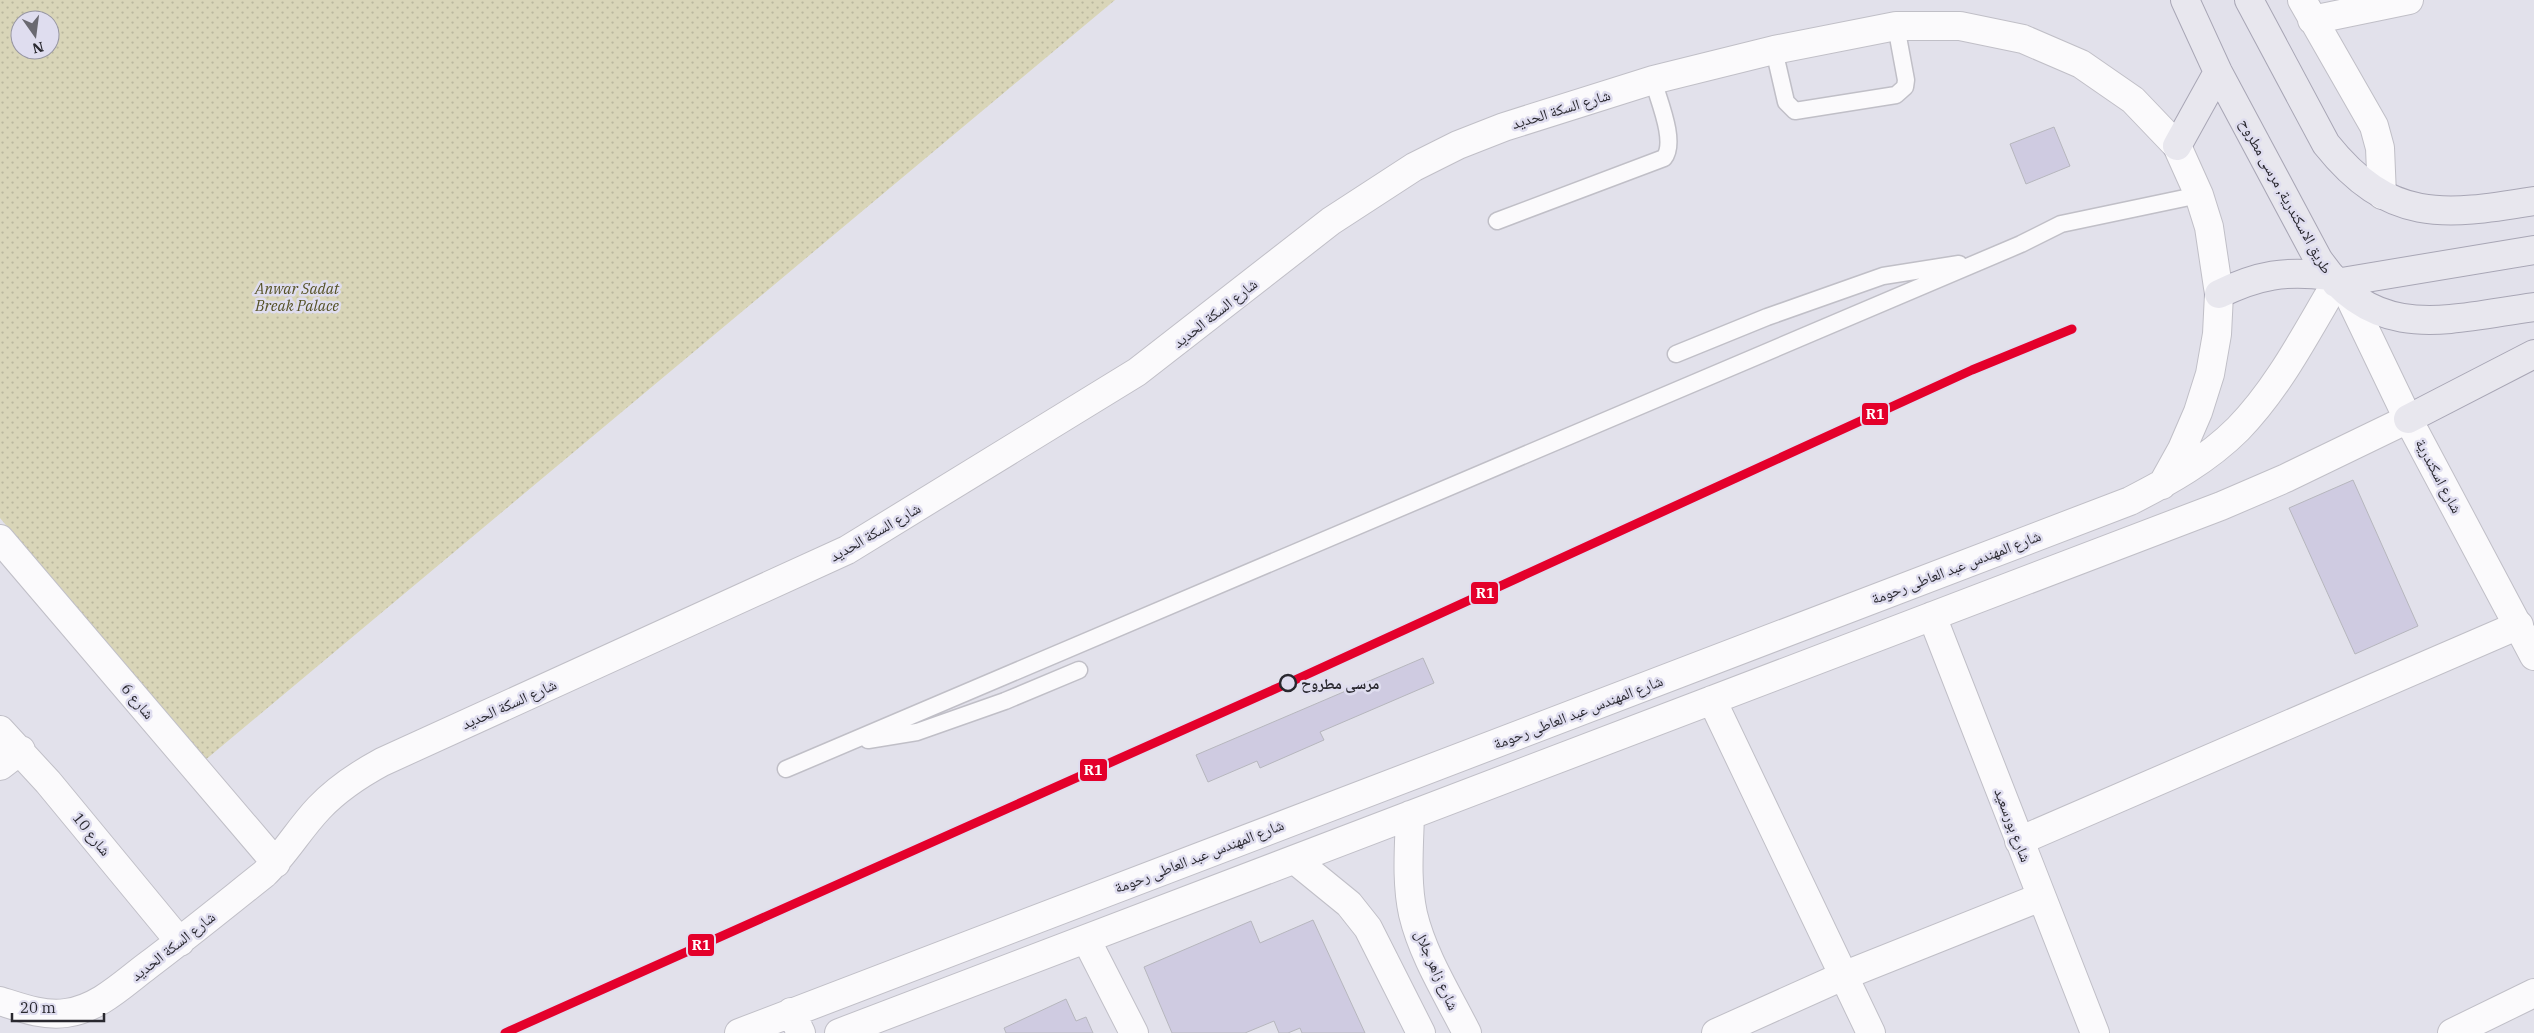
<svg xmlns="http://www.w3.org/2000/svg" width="2534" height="1033" viewBox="0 0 2534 1033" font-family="'IBM Plex Serif','Noto Naskh Arabic',serif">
<defs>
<pattern id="garden-dots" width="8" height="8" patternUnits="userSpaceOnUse" patternTransform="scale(1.25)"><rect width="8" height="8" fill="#d9d5b8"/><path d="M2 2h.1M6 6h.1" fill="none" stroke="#bab79e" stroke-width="1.8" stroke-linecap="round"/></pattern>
</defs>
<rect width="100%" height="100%" fill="#e2e1eb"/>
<!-- garden -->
<path fill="url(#garden-dots)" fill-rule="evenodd" d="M0 0H1115L204 761 0 518ZM20 20H50V50H20Z"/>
<!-- building -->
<path fill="#cfcbe1" stroke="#b6b6bd" d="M2054 127 2070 166 2026 184 2010 144Z
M2353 480 2418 626 2355 654 2289 508Z
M1423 658 1434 683 1320 732 1324 740 1260 768 1257 761 1208 782 1196 755Z
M1313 920 1365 1033H1302L1300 1028 1288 1033H1279L1274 1021 1245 1033H1172L1144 967 1251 921 1260 943Z
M1066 999 1076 1021 1086 1017 1093 1033H1006L1004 1028Z"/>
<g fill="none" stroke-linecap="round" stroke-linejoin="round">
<defs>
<path id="lane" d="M1774 50 1786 102 1795 111 1896 95 1905 87 1906 80 1896 26
M1497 221 1664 158C1677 142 1658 99 1653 80
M1676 354 1767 317 1883 276 1959 264
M868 740 917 732 1005 701 1079 670
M786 769 2021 244 2061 224 2199 195"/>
<path id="street" d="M2302 0 2374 126 2380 148 2382 195
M2312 20 2409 0
M0 539 276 863
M1932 616 2095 1033
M1712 700 1871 1033
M0 730 48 782 180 942
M0 766 21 750
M1410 815C1409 848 1406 882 1413 914 1423 956 1448 995 1467 1033
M2019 841 2519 625
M1295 860 1349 904 1368 928 1421 1033
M1086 939 1134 1033
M0 1001C22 1008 43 1016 66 1013 98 1009 123 984 147 966 187 936 225 905 264 874 285 854 299 829 319 808 337 789 358 775 382 762L847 550 1137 372 1331 221 1414 167 1458 145 1504 127 1653 80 1774 50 1896 26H1960L2023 39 2081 64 2133 100 2177 146 2199 195 2209 227 2219 294 2217 334 2210 374 2198 412 2182 449 2162 485
M791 1012 801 1033
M739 1033 2130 501C2169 481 2207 460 2238 429 2279 387 2306 333 2336 283
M839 1033 2221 506 2286 478 2408 419
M1716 1033 1843 976 2041 897
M2452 1033 2534 993"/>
<path id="secondary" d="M2348 294 2408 419 2534 656"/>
<path id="primary" d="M2185 0 2218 72 2318 259C2375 344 2448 319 2534 307
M2249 0 2326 144C2389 223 2443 216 2534 201
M2177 146 2218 72
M2336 283 2534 250
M2219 294C2258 275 2286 270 2329 276
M2408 419 2534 354"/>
</defs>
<!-- lane casing -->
<use href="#lane" stroke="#c0bfc7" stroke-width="19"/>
<!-- street casing -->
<use href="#street" stroke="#c0bfc7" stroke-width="30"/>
<!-- secondary casing -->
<use href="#secondary" stroke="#c0bfc7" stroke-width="30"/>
<!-- primary casing -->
<use href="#primary" stroke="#a8a6b5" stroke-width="30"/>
<!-- lane -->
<use href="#lane" stroke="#fbfafc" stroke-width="16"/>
<!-- street -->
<use href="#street" stroke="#fbfafc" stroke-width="28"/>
<!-- secondary -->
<use href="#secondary" stroke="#fbfafc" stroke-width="28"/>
<!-- primary -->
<use href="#primary" stroke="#e8e7ee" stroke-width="28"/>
<defs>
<path id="rail-1" d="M505 1033 1284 685 1972 370 2072 329"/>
</defs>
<!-- rail-1 casing -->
<use href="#rail-1" stroke="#dfddef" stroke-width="12"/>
<!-- rail-1 -->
<use href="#rail-1" stroke="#e4002b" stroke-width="9"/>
</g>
<!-- markers -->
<circle fill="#dfddef" stroke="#29282f" stroke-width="2.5" cx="1288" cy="683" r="8"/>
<g text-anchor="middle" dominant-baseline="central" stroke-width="5" stroke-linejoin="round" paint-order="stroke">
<!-- street labels -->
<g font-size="15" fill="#29282f" stroke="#dfddef">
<text transform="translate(1561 109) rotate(-17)">شارع السكة الحديد</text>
<text transform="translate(2286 196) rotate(61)">طريق الاسكندرية, مرسى مطروح</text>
<text transform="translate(1215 313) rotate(-38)">شارع السكة الحديد</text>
<text transform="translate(2439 476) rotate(62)">شارع اسكندرية</text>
<text transform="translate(875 532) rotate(-30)">شارع السكة الحديد</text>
<text transform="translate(1956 567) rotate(-21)">شارع المهندس عبد العاطى رحومة</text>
<text transform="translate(138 701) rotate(50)">شارع 6</text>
<text transform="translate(509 704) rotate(-24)">شارع السكة الحديد</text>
<text transform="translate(1578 712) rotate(-21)">شارع المهندس عبد العاطى رحومة</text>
<text transform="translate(2013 825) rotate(69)">شارع بورسعيد</text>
<text transform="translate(92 834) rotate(51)">شارع 10</text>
<text transform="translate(1199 856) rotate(-21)">شارع المهندس عبد العاطى رحومة</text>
<text transform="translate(173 946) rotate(-38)">شارع السكة الحديد</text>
<text transform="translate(1437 970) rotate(66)">شارع زاهر جلال</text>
</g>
<!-- park labels -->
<g font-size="15" font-style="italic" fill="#545024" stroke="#dfddef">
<text x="297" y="288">Anwar Sadat<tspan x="297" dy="17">Break Palace</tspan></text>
</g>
<!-- stop labels -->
<g font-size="15" font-weight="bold" fill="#29282f" stroke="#dfddef" text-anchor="start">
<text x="1301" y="683">مرسى مطروح</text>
</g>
</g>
<g stroke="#dfddef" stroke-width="2">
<rect x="1861" y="402" width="28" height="24" rx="5" fill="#e4002b"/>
<rect x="1470" y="581" width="29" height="24" rx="5" fill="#e4002b"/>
<rect x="1079" y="758" width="29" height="24" rx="5" fill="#e4002b"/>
<rect x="687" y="933" width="28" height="24" rx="5" fill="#e4002b"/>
</g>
<g font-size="14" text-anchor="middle" font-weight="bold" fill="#fff">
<text x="1875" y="419">R1</text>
<text x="1485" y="598">R1</text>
<text x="1093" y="775">R1</text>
<text x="701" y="950">R1</text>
</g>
<!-- north arrow -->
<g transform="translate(35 35) rotate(166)"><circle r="24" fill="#dfddef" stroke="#9695a2"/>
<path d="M0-4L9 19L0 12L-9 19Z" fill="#6a6971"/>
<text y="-8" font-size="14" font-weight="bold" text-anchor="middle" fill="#29282f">N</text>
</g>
<!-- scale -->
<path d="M12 1013v8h92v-8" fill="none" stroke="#29282f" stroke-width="2.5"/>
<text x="20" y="1013" font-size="15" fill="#29282f" stroke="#dfddef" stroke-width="4" paint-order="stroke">20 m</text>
</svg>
